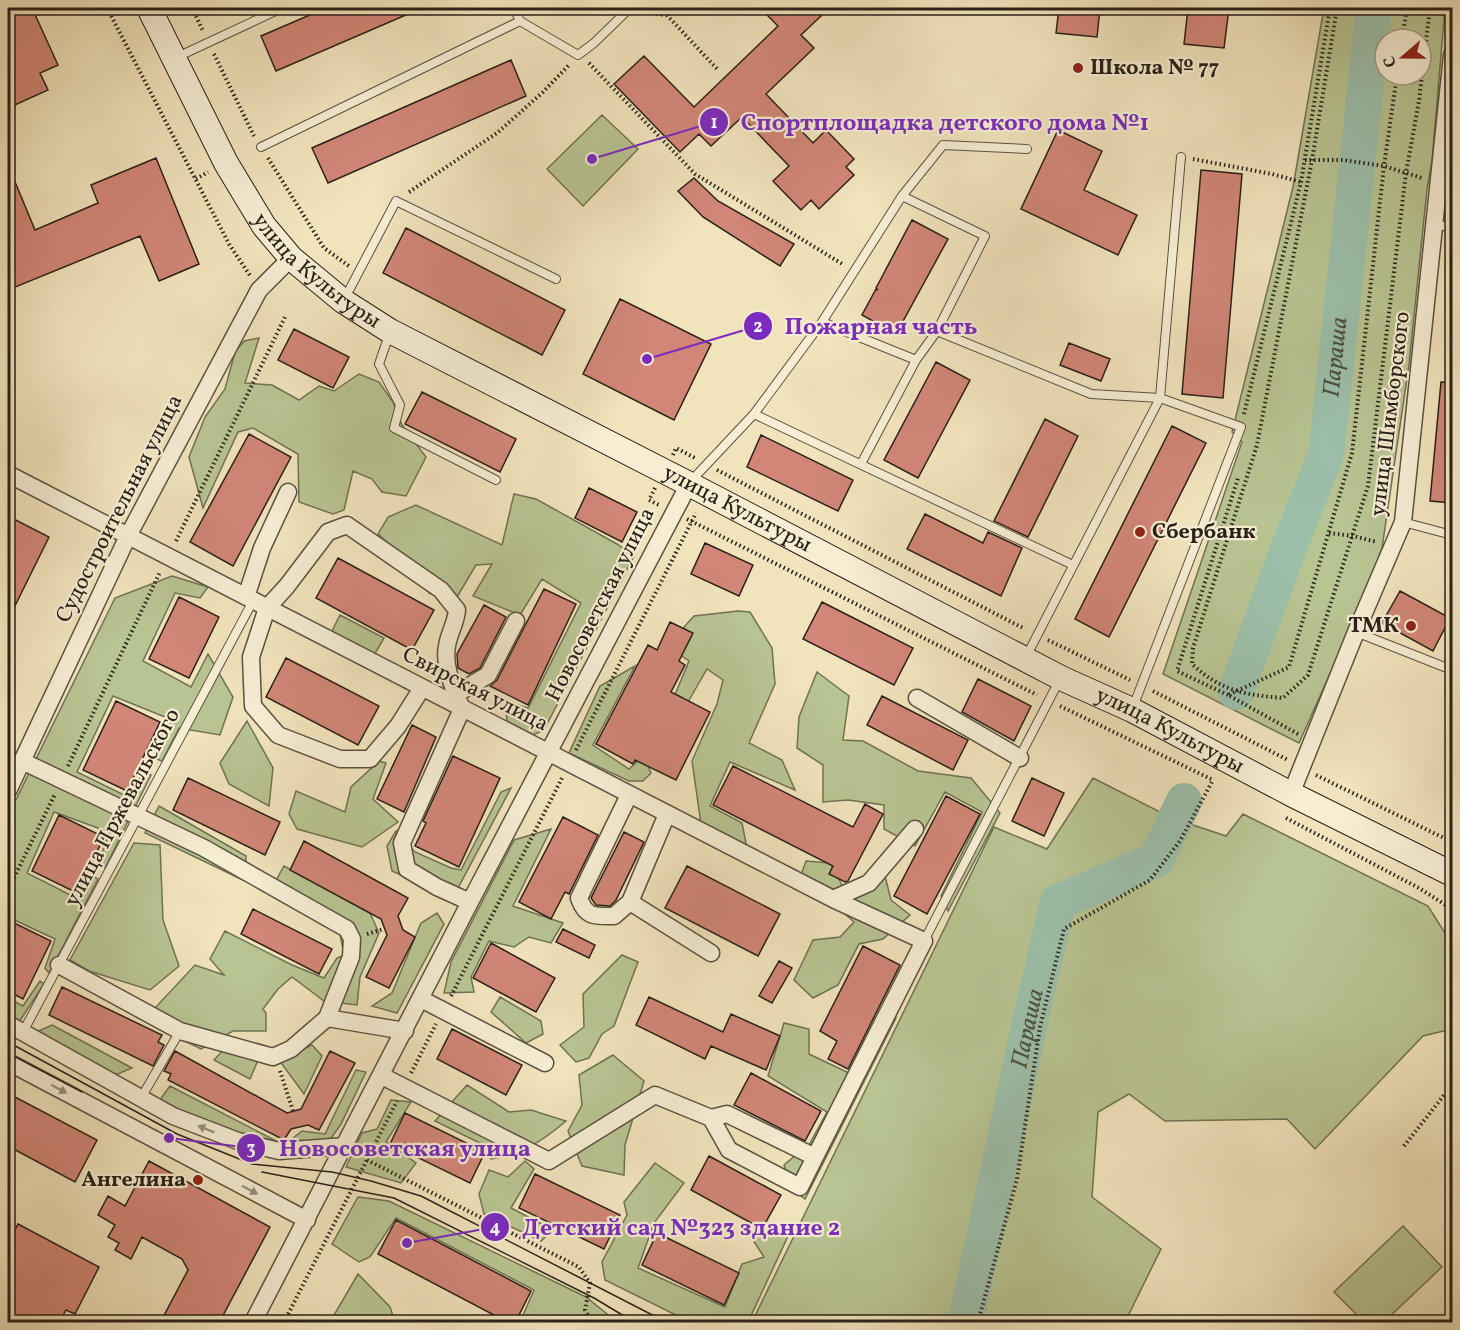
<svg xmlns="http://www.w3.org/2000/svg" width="1460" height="1330" viewBox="0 0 1460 1330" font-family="Vollkorn,serif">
<rect width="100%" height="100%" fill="#f1e3bc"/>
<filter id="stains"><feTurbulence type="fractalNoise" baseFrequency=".00333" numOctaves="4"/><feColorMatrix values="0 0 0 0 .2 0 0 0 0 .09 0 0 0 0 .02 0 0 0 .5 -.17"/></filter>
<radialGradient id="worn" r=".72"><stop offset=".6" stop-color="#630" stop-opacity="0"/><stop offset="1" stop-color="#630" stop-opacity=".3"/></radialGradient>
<!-- green -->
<path fill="#b8c492" stroke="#707255" stroke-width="1.5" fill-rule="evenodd" d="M1324 8H1445L1432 161 1427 189 1409 365 1382 548 1367 591 1299 743 1163 674 1242 442 1232 432 1293 187ZM1385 39H1421V75H1385Z
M602 115 638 149 583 206 547 169Z
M259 338 245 383 272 385 299 400 319 386 334 391 359 374 379 382 393 402 402 425 426 457 406 496 382 492 372 479 353 471 344 510 333 514 299 502 298 454 253 428 238 432 203 508 189 457 205 417 225 389 235 352 244 341Z
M514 494 536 499 617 544 634 556 544 730 533 735 507 721 505 701 528 708 581 603 542 579 520 615 473 596 492 564 476 565 454 602 429 593 419 571 378 534 388 517 416 505 502 545Z
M172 576 208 587 200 598 175 593 143 661 191 687 208 654 233 697 220 735 179 728 162 761 154 758 165 717 113 696 77 772 128 797 144 772 151 775 105 868 99 862 109 832 54 812 27 873 78 899 92 876 98 879 49 973 45 968 55 939 8 917V816L115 598Z
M738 611 750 612 772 648 775 684 749 743 782 760 795 790 730 762 710 806 742 823 747 848 701 824 692 761 717 704 723 680 707 669 677 721 667 714 689 661 667 646 694 616Z
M340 615 384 638 373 657 330 635Z
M635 666 593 745 629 769 640 759 647 763 651 773 643 781H629L569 753 600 686Z
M817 672 849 696 843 740 863 741 918 771 971 778 1000 813 948 911 941 896 982 812 945 792 915 846 884 829V805L848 800 823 802V765L797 748 799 717Z
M247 721 273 768 269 806 229 784 220 763Z
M379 761 386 763 373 799 398 822 362 847 297 829 289 814 296 791 345 812 351 787Z
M1093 778 1172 818 1153 858 1055 900 964 1322H752L994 827 1047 849Z
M511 788 457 890 435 891 392 871 387 846 396 831 415 852 451 868 461 870 501 792Z
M159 806 246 856 245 881 145 833Z
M1243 814 1428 906 1452 944V1029L1423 1036 1315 1149 1287 1119 1165 1121 1129 1094 1098 1112 1092 1197 1161 1249 1125 1322H970L1060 903 1157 862 1178 820 1226 836Z
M551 829 513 906 563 923 551 943 529 937 514 947 489 941 471 977 474 992 444 993 451 962 514 840Z
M134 843 160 845 163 920 179 966 150 990 89 971 70 960Z
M806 861 830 863 843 887 885 876 891 900 910 915 883 939 859 944 838 985 813 998 794 980 813 940 840 937 854 922 801 875Z
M284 866 370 913 379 933 360 977 357 1005 324 1001 292 977 278 989 263 1009 266 1013V1031H233L201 1049 168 1033 155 1008 195 965 224 975 210 959 225 931 292 965 324 978 337 958 344 955 340 934 275 882Z
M437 913 444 924 397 1013 372 1006 392 993 421 923Z
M622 955 638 962 614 1026 602 1034 589 1058 576 1062 560 1045 584 1027 583 994Z
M40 981 44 984 19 1022 8 1016V998L23 1006Z
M500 997 541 1021 543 1034 526 1043 491 1012Z
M896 1018 805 1199 790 1187 784 1165 810 1143 827 1112 768 1076 784 1023 809 1029V1054L851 1074 880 1020Z
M52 1025 132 1068 113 1076 34 1033Z
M312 1045 322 1056 304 1094 279 1060Z
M225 1048 261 1053 250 1079 214 1060Z
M613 1055 644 1081 625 1145 624 1175 582 1166 568 1131 582 1105 579 1075Z
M356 1070 366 1072 341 1124 319 1155 287 1158 250 1153 159 1101 170 1086 284 1145 302 1131 325 1134Z
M467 1085 509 1112 531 1110 566 1121C544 1140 521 1155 491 1159L486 1146 435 1121Z
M391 1100 411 1102 386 1142 416 1163 401 1183 346 1167 362 1133 377 1129Z
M525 1161 534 1169 511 1208 553 1230 541 1241 484 1214 479 1194 489 1170 508 1177Z
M655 1163 684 1183 654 1223 638 1268 725 1307 742 1264 764 1257 751 1237 790 1232 748 1322H690L605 1280 602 1262 627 1215 624 1202Z
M358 1197 389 1201 586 1297 617 1322H520L534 1290 396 1218 370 1257 359 1262 332 1244Z
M1403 1226 1442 1267 1384 1322H1364L1334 1292Z
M358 1274 390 1307 395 1322H330Z"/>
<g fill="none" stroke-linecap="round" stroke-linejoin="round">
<!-- river -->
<g stroke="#9cbfaa" stroke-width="36">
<path id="s1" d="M1236 692 1289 547 1326 455 1374 8"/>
<path id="s2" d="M966 1322 1033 1008 1058 902 1156 860 1184 801"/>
</g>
</g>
<!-- building -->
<path fill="#d18677" stroke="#292118" stroke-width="1.5" d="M8 8H32L58 65 40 73 48 90 8 108Z
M326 8H422L276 71 261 36Z
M760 8H813L821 16 801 35 814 48 766 94 813 143 826 130 854 159 846 167 854 175 819 209 811 200 801 210 773 181 789 166 742 117 711 146 699 134 680 152 614 84 644 56 694 107 778 26Z
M1059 8H1100L1097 37 1056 33Z
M1188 8H1229L1224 48 1184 44Z
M511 60 526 96 328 183 312 148Z
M1058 130 1102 151 1084 190 1137 215 1118 255 1021 209Z
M156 158 199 264 159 281 140 236 8 290V165L35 230 98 203 91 185Z
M1201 170 1242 174 1223 398 1182 394Z
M694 178 718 201 794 244 780 266 703 217 678 191Z
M912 220 948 239 896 334 862 315 876 289 878 290 876 288Z
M406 228 565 310 542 355 383 273Z
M620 299 711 344 674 420 583 374Z
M294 329 349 357 333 388 278 360Z
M1069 343 1110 359 1101 381 1060 365Z
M936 362 970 380 918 478 884 460Z
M1441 382 1452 383V503L1430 501Z
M422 392 516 439 500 472 405 424Z
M1045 419 1078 436 1028 537 994 521Z
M1172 426 1206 443 1109 637 1075 619Z
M249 434 291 457 233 566 190 542Z
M761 435 853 480 838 511 747 467Z
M589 488 637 512 622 542 575 518Z
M925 514 983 543 988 532 1022 548 1001 596 907 549Z
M8 516 49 537 8 620Z
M705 543 753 565 739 596 691 574Z
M338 558 434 610 412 650 316 598Z
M544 589 576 604 528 705 490 686 497 680Z
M1400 591 1450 618 1433 651 1382 623Z
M179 597 219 617 189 678 149 659Z
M822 602 913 648 894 685 803 639Z
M484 605 506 617 480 668 469 674 458 668 457 654Z
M670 622 693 633 679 661 685 665 671 692 710 712 676 780 635 760 633 764 596 744 648 645 657 650Z
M286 658 379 706 358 745 266 697Z
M978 679 1031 706 1014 741 962 712Z
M882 696 968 740 953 770 867 725Z
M116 701 160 722 127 791 83 770Z
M412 725 436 737 404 812 377 799Z
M453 756 500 778 459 867 415 846 426 823 423 821Z
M733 766 853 827 865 804 883 814 848 881 845 882 829 874 833 866 713 805Z
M188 778 280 822 265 855 173 810Z
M1032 778 1064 793 1044 836 1012 821Z
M946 796 980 814 927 914 894 896Z
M59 815 104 837 77 893 32 871Z
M563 817 598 835 569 894 565 892 551 919 519 902Z
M624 832 644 842 616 900 610 906 596 905 591 898Z
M304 841 408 898 398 916 403 930 415 937 389 988 366 977 387 935 381 919 290 870Z
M687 866 780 914 758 956 665 908Z
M253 909 332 949 319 974 241 934Z
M8 920 51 941 23 999 8 991Z
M563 929 595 945 589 958 556 942Z
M491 943 555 978 536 1012 473 978Z
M863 946 900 965 848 1069 828 1059 837 1041 820 1031Z
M779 961 792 968 772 1003 759 996Z
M62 987 162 1035 158 1042 164 1045 153 1066 49 1015Z
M649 997 723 1032 731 1014 780 1036 766 1070 711 1046 705 1059 636 1025Z
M452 1029 522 1065 506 1095 437 1059Z
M175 1051 287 1113 301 1109 330 1051 355 1063 319 1130 308 1125 291 1129 284 1140 168 1080 171 1074 164 1071Z
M751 1073 821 1111 805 1141 734 1105Z
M13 1096 97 1140 75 1182 8 1146V1106Z
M405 1113 485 1152 470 1183 390 1144Z
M709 1156 781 1195 762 1229 691 1190Z
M149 1161 270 1227 219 1323H160L188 1270 182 1259 142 1237 131 1259 115 1250 119 1243 108 1237 115 1225 98 1215 108 1196 125 1206Z
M535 1174 620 1215 604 1249 519 1208Z
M396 1220 531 1291 515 1323H509L378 1254Z
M18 1224 99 1267 75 1314 66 1310 59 1323H8V1244Z
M657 1233 739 1273 724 1305 642 1265Z"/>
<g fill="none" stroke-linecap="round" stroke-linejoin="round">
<defs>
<path id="service" d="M514 8 520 21 578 55 594 43 630 8
M175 58 282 8
M261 147 520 21
M1435 225 1452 227
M345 298 396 201 556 279
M822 322 916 360 937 331 985 236 902 196
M937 331 1091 394 1160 398 1241 427 1133 707
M390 332 379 364 400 405 394 428 496 480
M754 414 1073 565
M861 464 916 360
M691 481 754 414 822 322 902 196 943 145 1027 149
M1403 522 1452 535
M1356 632 1452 670
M1026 657 1160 398 1181 157
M924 941 1059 681
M23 1032 253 601
M141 1098 180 1031
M1346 1322 1347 1321 1349 1322"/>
<path id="minor" d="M8 474 833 899 924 941 815 1157 727 1114 711 1118 655 1095 549 1161 382 1076
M246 597 262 548 288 492
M422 688 398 726 370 759H340L278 735 253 706 251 657 267 608 287 586 328 532 347 525 441 590 457 610C456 623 449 633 447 646 443 667 454 689 462 709L402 843 407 869 437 887 470 902
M456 694 488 675 516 621
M917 698 1020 758
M22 761 204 848 347 929 352 939 351 957 327 1018
M8 791 128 536 259 290 291 258
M1291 794 1356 632 1403 522 1452 55
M629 795 579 898C586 918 595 916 614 916L630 902 667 814
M833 899 869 883 915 829
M630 902 711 953
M59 965 180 1031 273 1057 291 1049 327 1018 405 1031
M421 999 545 1063
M8 1024 173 1116 238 1141 279 1151 345 1146
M8 1062 307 1220
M711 1118 729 1150 800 1187 815 1157
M253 1322 470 902 689 484"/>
<g id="secondary">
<path id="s3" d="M149 8 226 163 264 226 291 258 343 301 390 331 689 484 1061 678 1132 710 1291 794 1452 874"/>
</g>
</defs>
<!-- service casing -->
<use href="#service" stroke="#5b5241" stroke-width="10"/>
<!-- minor casing -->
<use href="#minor" stroke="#5b5241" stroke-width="19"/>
<!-- secondary casing -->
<use href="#secondary" stroke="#292118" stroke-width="26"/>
<!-- path -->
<path stroke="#292118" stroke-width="4" stroke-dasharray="1.5 3" stroke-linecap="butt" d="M107 8 229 244 251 277
M192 8 203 31
M650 8 660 16 664 12 718 70
M1337 8 1312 160 1257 445 1193 648 1192 664C1221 691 1245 695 1283 698L1308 675 1368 486 1406 173 1419 101 1430 8
M1402 39 1407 8
M214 54 254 136
M589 63 695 174 844 265
M268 158 324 248 349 266
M1193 159 1272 174 1301 182
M1305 160H1343L1384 166 1422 178
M196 179 208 172
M409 192 497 133 543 92 569 65
M1244 414 1301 182 1330 8
M673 455 676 448 695 458
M717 470 1025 629
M655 488 649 500 659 505
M687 519 1037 695
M1329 533 1353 536 1377 542
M176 541 285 317
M1048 640 1130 680
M1153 691 1288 760
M1228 695 1177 671 1238 478
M1060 706 1213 780
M1298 734 1228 695 1289 667 1352 453 1384 166 1397 75
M576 750 696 513
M68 766 160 572
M1316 775 1452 842
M1286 818 1419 888 1452 909
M8 890 55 794
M367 934 384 929
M451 996 562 778
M280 1071 293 1111
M411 1073 436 1024
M1404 1146 1452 1085
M367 1160 579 1267 590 1283 585 1310 592 1322
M284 1322 397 1101
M978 1322 1017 1179 1040 1027 1064 929 1150 880 1180 841 1213 780"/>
<!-- service -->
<use href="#service" stroke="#f6edd3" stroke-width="8"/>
<!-- minor -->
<use href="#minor" stroke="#f6edd3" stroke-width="16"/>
<!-- secondary -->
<use href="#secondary" stroke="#f6edd3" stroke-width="24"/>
<!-- tram -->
<path stroke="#292118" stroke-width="1.5" d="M8 1042 177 1134 252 1164 332 1172 371 1181 421 1196 666 1322
M8 1053 82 1092
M262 1172 394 1198 594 1298 634 1322"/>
</g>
<!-- one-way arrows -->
<defs><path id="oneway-solid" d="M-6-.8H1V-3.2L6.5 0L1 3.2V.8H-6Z" transform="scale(1.5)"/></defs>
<g fill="#9a917f">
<use href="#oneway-solid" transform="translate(59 1089) rotate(28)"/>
<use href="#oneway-solid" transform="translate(206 1129) rotate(-158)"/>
<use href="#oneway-solid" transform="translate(250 1190) rotate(28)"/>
</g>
<!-- markers -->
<g fill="#8f2418" stroke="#f6edd3" stroke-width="2">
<circle cx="1078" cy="68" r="6"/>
<circle cx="1140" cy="532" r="6"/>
<circle cx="1411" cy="626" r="6"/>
<circle cx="198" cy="1180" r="6"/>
</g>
<g text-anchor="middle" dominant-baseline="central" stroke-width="4.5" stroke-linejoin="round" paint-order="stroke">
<!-- poi labels -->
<g font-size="22" font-weight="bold" fill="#292118" stroke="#f6edd3" text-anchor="start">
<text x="1090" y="68">Школа № 77</text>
<text x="1152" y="532">Сбербанк</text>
<text x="1399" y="626" text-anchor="end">ТМК</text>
<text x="186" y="1180" text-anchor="end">Ангелина</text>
</g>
<!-- street labels -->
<g font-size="22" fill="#292118" stroke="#f6edd3">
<text stroke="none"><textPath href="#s3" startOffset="316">улица Культуры</textPath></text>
<text transform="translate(1391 414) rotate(-83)">улица Шимборского</text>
<text transform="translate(120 509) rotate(-63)">Судостроительная улица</text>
<text stroke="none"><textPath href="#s3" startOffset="802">улица Культуры</textPath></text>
<text transform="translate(601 605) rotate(-63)">Новосоветская улица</text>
<text transform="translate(475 690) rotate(27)">Свирская улица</text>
<text stroke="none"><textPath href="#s3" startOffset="1288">улица Культуры</textPath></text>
<text transform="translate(123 808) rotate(-62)">улица Пржевальского</text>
</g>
<!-- water labels -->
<g font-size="24" font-style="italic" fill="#4c5044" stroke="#f6edd3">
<text stroke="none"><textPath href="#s1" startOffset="352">Параша</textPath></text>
<text stroke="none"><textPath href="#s2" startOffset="300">Параша</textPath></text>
</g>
</g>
<!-- callouts -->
<path fill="none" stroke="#7b2cbf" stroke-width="2" d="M592 159L714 122M647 359L758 326M169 1138L251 1148M407 1243L495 1227"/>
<g fill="#7b2cbf" stroke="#f6edd3" stroke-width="2">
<circle cx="592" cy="159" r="6"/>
<circle cx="647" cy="359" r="6"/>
<circle cx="169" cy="1138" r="6"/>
<circle cx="407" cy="1243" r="6"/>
<circle cx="714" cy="122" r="15"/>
<circle cx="758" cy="326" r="15"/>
<circle cx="251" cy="1148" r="15"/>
<circle cx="495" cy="1227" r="15"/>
</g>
<g font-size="18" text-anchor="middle" font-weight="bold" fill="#fff">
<text x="714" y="128">1</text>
<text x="758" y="332">2</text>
<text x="251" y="1154">3</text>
<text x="495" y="1233">4</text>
</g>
<g font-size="24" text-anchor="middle" font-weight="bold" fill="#7b2cbf" stroke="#f6edd3" stroke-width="4.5" stroke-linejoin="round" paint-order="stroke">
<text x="945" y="130">Спортплощадка детского дома №1</text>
<text x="881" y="334">Пожарная часть</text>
<text x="405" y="1156">Новосоветская улица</text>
<text x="681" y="1235">Детский сад №323 здание 2</text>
</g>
<!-- margin -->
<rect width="1460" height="1330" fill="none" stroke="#f1e3bc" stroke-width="30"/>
<rect x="9" y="9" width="1442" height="1312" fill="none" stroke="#292118" stroke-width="3"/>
<rect x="15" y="15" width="1430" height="1300" fill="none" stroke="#292118" stroke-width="1.5"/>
<!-- north arrow -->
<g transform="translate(1403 57) rotate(250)"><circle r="28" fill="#f6edd3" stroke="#a49b88" stroke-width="1.5"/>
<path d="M0-4.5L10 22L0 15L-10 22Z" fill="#8f2418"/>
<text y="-9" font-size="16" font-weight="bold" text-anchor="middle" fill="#292118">С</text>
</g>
<rect width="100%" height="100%" filter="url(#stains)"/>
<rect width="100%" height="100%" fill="url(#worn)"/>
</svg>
